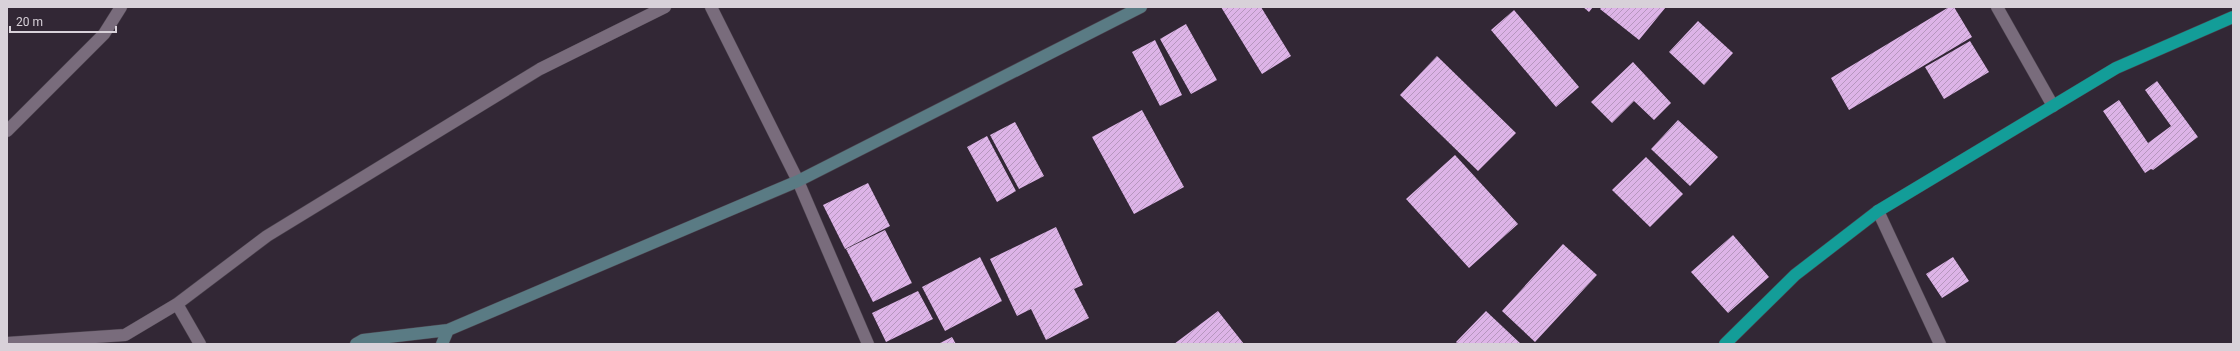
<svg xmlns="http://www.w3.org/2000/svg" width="2240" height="351" viewBox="0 0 2240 351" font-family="Roboto,sans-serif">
<defs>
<pattern id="building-hatch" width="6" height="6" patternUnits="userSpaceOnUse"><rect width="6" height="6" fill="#ddb4e7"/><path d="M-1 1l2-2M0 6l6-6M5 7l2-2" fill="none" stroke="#b697be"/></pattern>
</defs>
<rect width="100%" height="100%" fill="#322735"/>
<!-- building -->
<path fill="url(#building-hatch)" d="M1221 7H1261L1291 56 1262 74Z
M1583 7H1593L1589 12Z
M1602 7H1666L1639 40 1600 9Z
M1949 7H1954L1972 37 1849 110 1831 78Z
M1514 10 1579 87 1556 107 1491 30Z
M1698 21 1733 53 1704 85 1669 52Z
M1186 24 1217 80 1191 94 1160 39Z
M1155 40 1182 95 1160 106 1132 52Z
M1970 41 1989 72 1944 99 1925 67Z
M1437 56 1516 133 1478 171 1400 95Z
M1633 62 1671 103 1654 120 1634 101 1612 123 1591 102Z
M2157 81 2198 137 2153 170 2151 169 2145 173 2103 111 2119 100 2148 143 2171 126 2145 90Z
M1142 110 1184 187 1134 214 1092 137Z
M1678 120 1718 157 1690 186 1651 149Z
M1015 122 1044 176 1019 189 990 135Z
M987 136 1016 191 997 202 967 147Z
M1455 155 1518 224 1469 268 1406 199Z
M1646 157 1683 194 1650 227 1612 190Z
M868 183 890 226 845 249 823 205Z
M1056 227 1083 285 1074 289 1089 318 1046 340 1031 309 1017 316 990 259Z
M885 230 912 283 873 302 846 249Z
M1733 235 1769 277 1728 313 1691 272Z
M1563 244 1597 275 1535 342 1502 311Z
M980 257 1002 301 945 331 922 287Z
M1953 257 1969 281 1942 298 1926 274Z
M918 291 933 319 886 342 872 313Z
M1218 311 1244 344H1174Z
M1486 311 1521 344H1458L1456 342Z
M952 337 956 344H938Z"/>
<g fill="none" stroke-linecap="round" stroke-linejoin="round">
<defs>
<path id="street" d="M711 7 798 181 868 344
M1997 7 2053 106
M7 131 104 34 121 7
M1878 211 1940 344
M177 304 267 236 540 69 665 7
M7 343 125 335 177 304 200 344"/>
<path id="secondary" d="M356 344 363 340 448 330 798 181 1141 7
M442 344 448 330"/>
<path id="highway" d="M1725 344 1795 275 1878 211 2116 68 2233 17"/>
</defs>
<!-- street casing -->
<use href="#street" stroke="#4b424d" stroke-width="13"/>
<!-- secondary casing -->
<use href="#secondary" stroke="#4b424d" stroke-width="13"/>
<!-- highway casing -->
<use href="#highway" stroke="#4b424d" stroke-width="13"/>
<!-- street -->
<use href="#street" stroke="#796c7c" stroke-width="12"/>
<!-- secondary -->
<use href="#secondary" stroke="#5a7b84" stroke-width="12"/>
<!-- highway -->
<use href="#highway" stroke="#139d98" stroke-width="12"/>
</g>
<!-- border -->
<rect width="2240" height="351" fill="none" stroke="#d8d1d9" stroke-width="16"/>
<!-- scale -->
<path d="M10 26v6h106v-6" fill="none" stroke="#d8d1d9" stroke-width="2"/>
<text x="16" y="26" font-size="12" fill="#d8d1d9" stroke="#322735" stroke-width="3" paint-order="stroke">20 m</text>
</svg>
